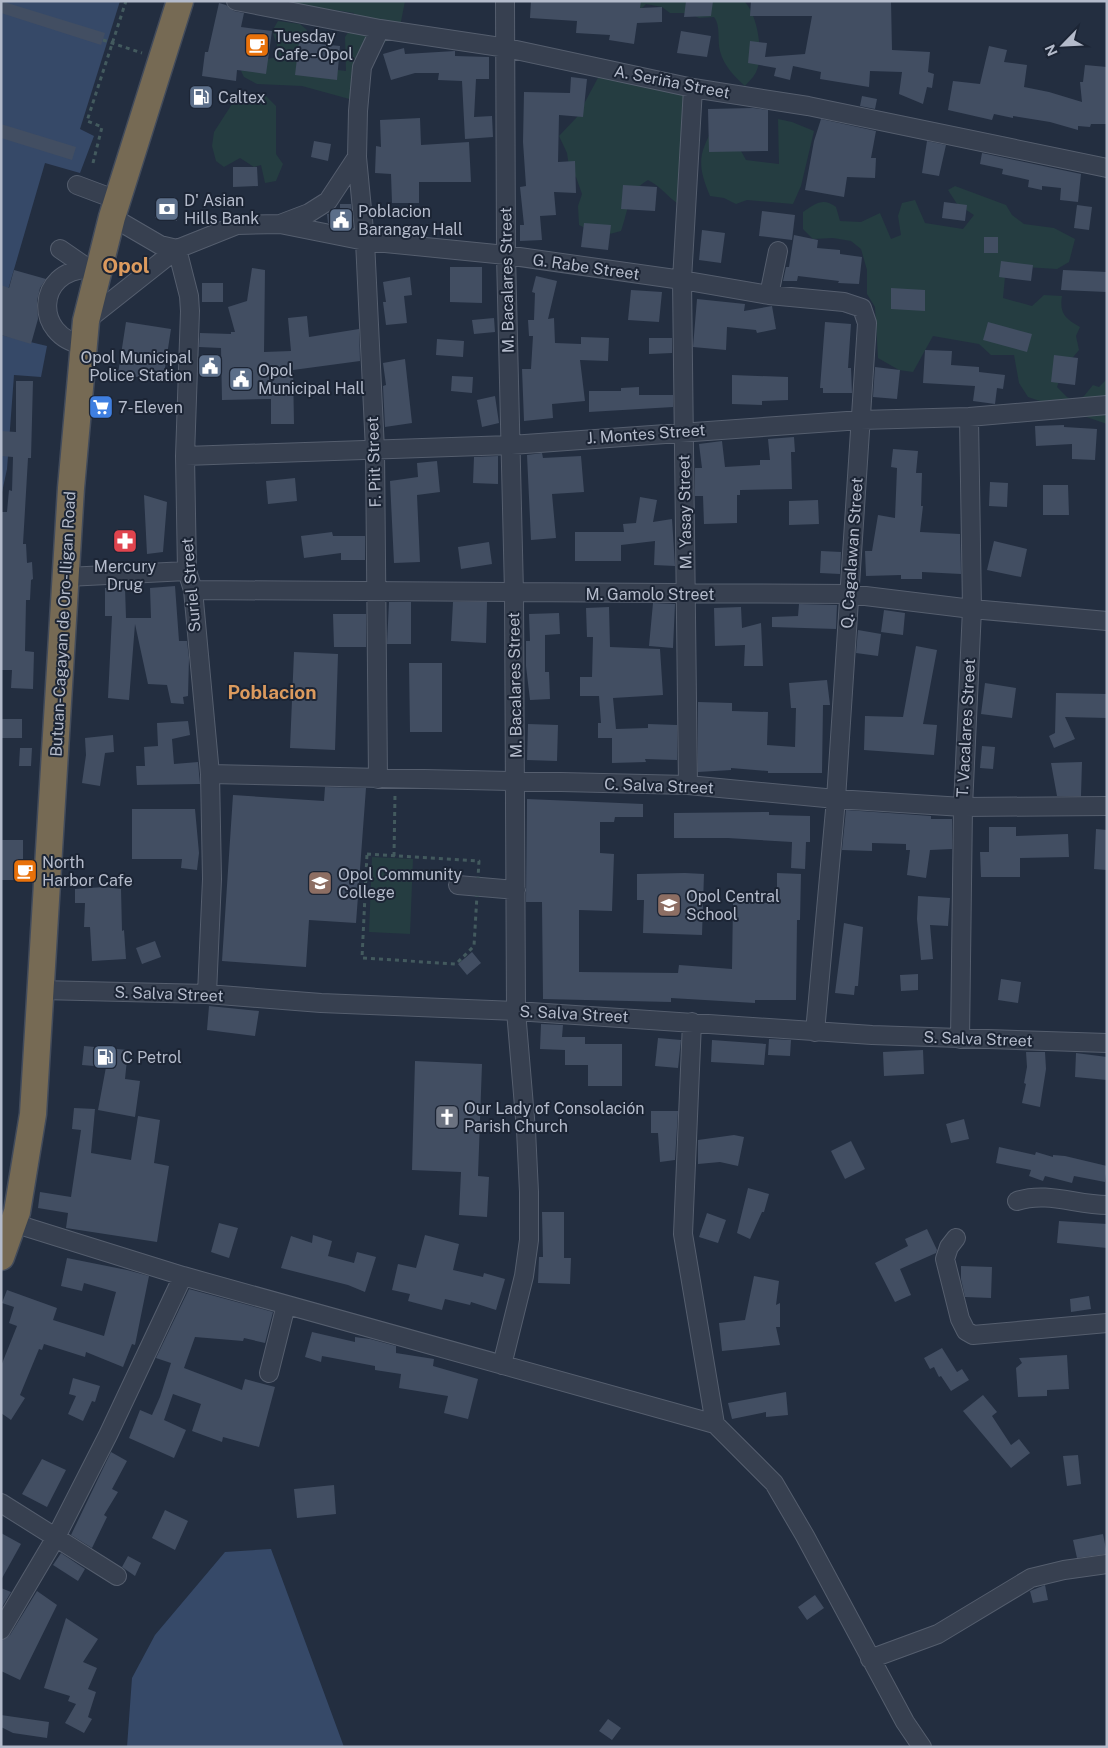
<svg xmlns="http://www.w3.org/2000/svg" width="1108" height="1748" viewBox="0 0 1108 1748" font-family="'Public Sans',sans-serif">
<rect width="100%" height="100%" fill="#232e40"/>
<!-- green -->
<path fill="#253d41" d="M274 1H405L399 32 377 48 353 100 302 86 257 84 244 77 241 71 249 63 277 57V45L272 31 278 21 300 24 307 30 304 66 346 71 345 37 351 28 354 13Z
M606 1H744C758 14 765 58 755 74 753 78 748 82 745 86 734 76 724 66 720 51 717 40 721 26 714 17L699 18 689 13H670L662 7 646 4 639 11Z
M600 74 689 95 700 136 693 195 677 203C666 195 660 186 648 180 628 191 628 212 621 231L602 236 579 225 578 206 582 194 576 177 570 173 567 153 559 136 577 117Z
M248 96H266L276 106V154L283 164 276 181 265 183 261 165 254 167 240 158 224 167 216 161 212 146 214 132 232 104Z
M778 119 792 122 814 131 801 186 793 204 747 200 736 204 724 198 710 196C697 165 698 154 715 125L741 151 746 160 779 164Z
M955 186 1006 205 1012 215 1024 224 1054 228 1075 239 1069 262 1057 269 1006 266 1003 298 1032 306 1044 295 1062 296C1059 314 1066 319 1080 327L1076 336 1079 350 1064 368 1057 387 1067 397 1075 401 1084 396 1093 385 1099 387 1107 379V424L1028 397 1019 383 1014 355H991L979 344 933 336 913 372 899 370 878 358 875 307 867 294V270L861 249 851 241 833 238 813 239 803 229V212C815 204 823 197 836 207L840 221 861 222 880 213 891 239 901 235 898 216 902 203 915 200 925 223 963 229 974 215 957 204 948 190Z
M372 857 413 859 410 934 369 932Z"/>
<!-- water -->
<path fill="#364968" d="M1 1H120L80 129 94 136 80 173 45 163 1 314Z
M1 335 47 346 41 377 14 375 7 469 1 497Z
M271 1549 344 1747H127L132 1678 155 1635 225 1552Z"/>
<!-- building -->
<path fill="#424e62" d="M1 1 105 33 101 45 1 13Z
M531 1H641L640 8 662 7V22L637 23 634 44 609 40 610 35 576 33 577 21 530 18Z
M686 1H713L711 16 684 17Z
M751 1H891L892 50 930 52 928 72 934 74 932 88 927 87 923 104 899 94 902 72 870 71 869 87 820 79 821 72 793 66 790 80 774 76 776 68 748 63 750 41 767 43 765 57 805 54 812 16H750Z
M219 3 226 5 234 11 244 13 241 27 272 31 266 74 237 70 236 81 202 76 205 52H208Z
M681 31 711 36 707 57 677 53Z
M299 42 340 46 337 80 295 75Z
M989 46 1007 50 1004 62 1027 65 1024 87 1049 92 1082 102 1080 82H1083L1085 65 1107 67V124H1091L1090 127 1078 126V130L1050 122 1013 116V118L994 114 992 120 948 110 953 81 980 84Z
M404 48 405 54 455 51V56L489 57V79H476L474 117 492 116 493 137 465 139 462 81 438 80 439 73H415L391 80 383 54Z
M571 77 587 79 583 117 559 115 558 162 575 161 576 193 554 192 556 215 540 216 542 240 520 241V225H524L520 187 526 186 523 142 524 92 570 93Z
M862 96 877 99 875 109 860 106Z
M753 108 768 110V151L709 152 708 109Z
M420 118 421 145 469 142 471 182H419V203H392L391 174 375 173 376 146 381 147 380 120Z
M821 119 876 131 871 158H876L875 178 847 177 844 197 805 190 814 141Z
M1 124 76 147 72 160 1 138Z
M314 141 331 144 328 161 311 157Z
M927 141 946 145 939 176 922 173Z
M982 153 1081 174 1078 202 1060 200 1061 188 1042 186V190L1028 187 1029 180 1002 174 1003 169 980 164Z
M233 167H257L258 186 233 187Z
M623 185 657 187 655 211 621 209Z
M158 198 179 201 177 221 155 218Z
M944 202 967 205 965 221 942 218Z
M340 204H351L353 228 328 223 327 214 340 212Z
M1077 205 1092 207 1089 230 1074 228Z
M762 211 795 215 792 240 759 236Z
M584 223 611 225 608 250 581 247Z
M702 230 725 233 721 263 699 260Z
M794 235 818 240 817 248 840 250V254L862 257 859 284 838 283 839 281 798 276 797 281H783L786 267H789Z
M984 237H998V253H984Z
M1001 261 1033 265 1031 281 999 277Z
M450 267H482V303L450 302Z
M252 268 265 270 264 352 291 351 288 318 307 316 309 337 359 329 360 361 293 370 294 424H271V399L222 400 221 348 199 347 200 333 231 334V332H235L228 307 247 301Z
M14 270 46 279 40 288 37 301 38 319 31 344 1 335V285L9 288Z
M1063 270 1107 272V292L1061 290Z
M536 276 557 281 548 319 554 318 555 343 581 344V337L609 338 608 361 580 360 585 401 552 404 553 418 524 421 522 369H531L533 336H529L528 320H534L535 293 532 292Z
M410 277 412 295 404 296 407 323 386 325 383 302H386L383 282Z
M202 283H223V302H202Z
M891 288 925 290V311L891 309Z
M631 290 662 292 659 322 628 320Z
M697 299 745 304 744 311 772 306 776 329 757 333 756 330 727 327 726 350 693 347Z
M494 318 495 332 474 334 472 320Z
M126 322 171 329 163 381 118 374Z
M825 322 851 324 848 368H851L852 393H823V388H820Z
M988 322 1032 334 1027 352 983 340Z
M649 338H672V353L649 354Z
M437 339 464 341 463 357 436 355Z
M925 350 952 351 951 365 979 367V372L1005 375 1003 389 997 388 995 404 973 401 975 386 923 383Z
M1054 355 1078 358 1075 385 1051 382Z
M405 359 412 423 385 427 383 386 386 385 383 363Z
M875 367 900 370 897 399 873 397Z
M732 375 788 377V400L762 401V405L732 404Z
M452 376 473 377 472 393 451 391Z
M16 381H33L31 458H28L23 544H26L27 563 32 562 33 579 31 580 30 600H26L25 651 34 652 33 689 11 688 12 670H1V512H7L9 490 12 491 13 457 1 456V431L16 432Z
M639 387V395H673V407L589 412V391H621V388Z
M495 396 499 423 482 427 477 400Z
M1064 425V427L1097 429 1095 460 1072 459V444L1036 446 1035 426Z
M794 437 795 452H791L792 489 740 490V495H737V523L704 524 703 496H695V468H702L699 444 722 441 725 467 760 465V460H770L768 439Z
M893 449 918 451 916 473H922L921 506H923L920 532 960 534 961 574 922 572V579H901V575L866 576 865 551H872L878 515 895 518 897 468 891 467Z
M542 453 543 458 581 456 584 492 552 494 556 538 531 540 527 455Z
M498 456V484L473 483 474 457Z
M437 461 440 492 417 495 420 562 394 563 390 481 418 477 417 463Z
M295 478 297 501 268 504 266 481Z
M990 482 1008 483 1007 507 989 506Z
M1043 485H1068L1069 515H1043Z
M144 495 167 502 163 552 147 554Z
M640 497 657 500 653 522 672 519 675 566 654 565 655 541 621 545V561H575V532H624L623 524 636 523Z
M818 500 819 524 789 525V501Z
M332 532 333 536H365V560H341V553L304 558 301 536Z
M994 541 1027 549 1021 577 987 570Z
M489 542 492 564 461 569 458 547Z
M821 551 841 552 840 574 820 573Z
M175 586 179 641H187L189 658 188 696 183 697 184 704 171 703 167 685 148 684 135 624 129 700 108 698 112 616H105V588L125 587 126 618H151L150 588Z
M389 602H411V644H387Z
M453 602H487L486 643 451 641Z
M653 603 675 604 673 648 649 646Z
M799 604 837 605 836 629 772 627V617L798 616Z
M609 607 610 647 660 649 663 695 613 698 616 729 648 728V724L677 725V760L645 759 646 762 612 763V738H598V723H601L599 696H580V677H592L593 637H587L586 608Z
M741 607 742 628 761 623 763 666H744L745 645 715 646 714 608Z
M884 610 905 613 903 635 881 632Z
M559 613 560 634 545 635V672H549L550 699 530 700 526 666V641H530L529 614Z
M333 614H366V647H334Z
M858 630 881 634 878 656 856 653Z
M916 646 937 650 923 724 937 725 934 755 864 750 865 716 903 717Z
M294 652 338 654 335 750 290 748Z
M409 663H442V732H410Z
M827 680 830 705H823L822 773H768V771L731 768V770L698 772V702L732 703V711L768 712 767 745 795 747 796 708H791L789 683Z
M985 683 1016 688 1012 718 981 714Z
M1056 693 1107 694V718L1065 717 1075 739 1054 748 1049 736 1055 733Z
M1 719H22V738H1Z
M188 721 190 735 172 739 174 764 198 762 200 784 137 785 136 766H145L144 747 158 746 157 723Z
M528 724 558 725 557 761 527 760Z
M113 735 114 752 105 753 100 786 82 783 86 755 85 738Z
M982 746 995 747 993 769 980 768Z
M20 748H32L31 766H19Z
M1082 762 1081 796H1057L1051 763Z
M325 787 366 788 356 923 309 920 306 967 222 961 233 795 324 801Z
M527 799 643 804V817H615L614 822H600V853L614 854 612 911 579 910V972L678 973 679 965 732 969 733 902 777 903V873L801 874 800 920H797L796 1000H755V1003L671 998V1002L543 999 542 902H526Z
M132 809H195L199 853 197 870 181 868 182 859H132Z
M846 810 931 816V819H952V849L930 850 926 878 907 875 910 850H906V844L872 843V851L842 850Z
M769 812V815L810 816V842H806L805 869 791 868 792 842 728 838H674V813Z
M989 827H1016V836L1068 834 1069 857 1020 858V877H981L980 852H989Z
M1096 829 1107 830V870L1094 869Z
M1 840H23V864H15L16 880H1Z
M685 873 704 874 702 935 643 933 644 900H637V874Z
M104 887 121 889 122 931 124 930 126 959 92 961 90 927H84L85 903H75V889Z
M918 896 950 898 948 926 930 925 933 959 921 960 917 919Z
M844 923 863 927 858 986H855L854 995 835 993Z
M155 941 161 957 142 964 136 948Z
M472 952 481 963 467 975 458 964Z
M918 974V990L901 991 900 975Z
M1001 979 1021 982 1018 1003 998 1000Z
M209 1006 259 1011 255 1036 207 1030Z
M541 1024 563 1025 562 1037H585V1044H622V1086H588V1065H565V1050L540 1049Z
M658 1038 681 1040 678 1068 655 1066Z
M769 1039 791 1040 790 1056 768 1055Z
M712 1040 766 1044 764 1065 711 1062Z
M84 1046 128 1050 125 1079 140 1081 135 1117 98 1110 106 1067 82 1065Z
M923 1050 924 1074 884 1076 883 1052Z
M1026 1052H1045L1046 1069 1040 1107 1022 1103 1026 1084 1024 1083 1027 1067Z
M1076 1053 1107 1057V1080L1075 1077Z
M415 1061 482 1064 478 1176 489 1177 487 1217 459 1215 461 1172 412 1170Z
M74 1108 95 1109 91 1153 131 1160 138 1116 160 1120 154 1163 169 1166 157 1242 66 1228 68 1213 38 1208 40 1192 71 1197 81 1130 72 1129Z
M651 1111H678L675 1160 660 1162 658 1133H651Z
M964 1119 969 1139 951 1143 946 1124Z
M734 1135 744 1137 738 1166 720 1162 698 1164V1140Z
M851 1141 865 1169 845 1179 831 1151Z
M999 1147 1035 1155 1036 1152 1053 1157V1155L1065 1156 1107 1166 1105 1182 1074 1176 1072 1183 1045 1176 1043 1181 1029 1176 1031 1170 996 1163Z
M748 1188 769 1194 764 1212H762L750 1239 737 1233Z
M542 1212H564V1258H571L570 1284 538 1283 539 1257H543Z
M707 1213 726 1220 718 1243 699 1237Z
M1059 1221 1107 1224V1248L1057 1243Z
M219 1223 238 1228 229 1258 211 1252Z
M927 1229 937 1250 936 1253 900 1269 911 1295 895 1302 875 1263 908 1246 905 1239Z
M313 1235 332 1241 328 1256 354 1263 357 1252 376 1257 365 1292 348 1285 281 1268 291 1236 312 1243Z
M425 1235 459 1244 453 1270 483 1277 484 1273 505 1279 496 1310 471 1302 470 1305 445 1299 442 1310 408 1301 410 1294 392 1290 398 1264 416 1268Z
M67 1258 127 1270 149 1276 135 1345 132 1344 123 1367 86 1352 85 1357 44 1344 42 1350 39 1349 20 1395 25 1398 11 1420 1 1413V1366L17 1326 9 1323 14 1307 2 1303 7 1290 57 1308 53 1320 104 1336 116 1292 84 1283 82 1291 61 1286Z
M961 1266 992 1267 991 1298 965 1297 961 1279Z
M754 1276 779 1281 776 1305 780 1303V1327H776L780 1345 722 1351 719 1323 745 1320Z
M189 1289 273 1312 265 1343 244 1338 243 1341 195 1337 184 1368 242 1390 245 1379 275 1387 259 1447 223 1437 222 1442 192 1431 201 1404 173 1394 164 1420 186 1430 174 1458 129 1438 140 1410 152 1415 160 1397 171 1363 156 1358Z
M1089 1296 1091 1309 1071 1312 1070 1299Z
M312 1332 355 1342V1337L370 1339 396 1346V1353L434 1359 433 1366 478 1379 468 1419 444 1413 448 1396 399 1388 401 1374 375 1370V1366L322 1356 321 1362 305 1357Z
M942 1348 957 1372 962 1369 969 1380 951 1391 941 1376 939 1377 934 1367 930 1369 924 1358Z
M1067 1355 1069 1389 1047 1390V1396L1018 1397 1016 1368 1022 1363 1019 1358Z
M73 1378 100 1386 95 1402 92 1401 83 1421 68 1414 76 1396 69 1394Z
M786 1392 788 1415 766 1417V1412L732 1419 728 1403Z
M983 1395 997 1412 992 1416 1011 1445 1019 1439 1030 1453 1011 1468 963 1411Z
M111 1452 127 1461 112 1489 118 1492 104 1515 107 1517 92 1548 71 1535Z
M1078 1455 1081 1484 1067 1486 1063 1456Z
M42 1459 66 1470 47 1507 22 1494Z
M334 1485 336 1514 297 1518 294 1489Z
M165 1510 188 1521 175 1550 152 1538Z
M1 1533 21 1544 1 1580Z
M1103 1534 1107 1554 1077 1558 1073 1540Z
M61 1553 85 1569 78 1581 53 1565Z
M128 1556 141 1563 135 1576 122 1567Z
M1045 1585 1048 1600 1033 1603 1030 1591Z
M1 1588 11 1592 1 1609Z
M37 1591 57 1605 20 1680 1 1671V1641L10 1635Z
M815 1595 824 1608 807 1620 798 1607Z
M66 1618 98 1639 83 1662 97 1668 88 1689 96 1692 88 1717 92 1719 84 1733 65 1723 76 1704 68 1701 70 1696 44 1688Z
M1 1715 49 1722 47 1738 13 1733 1 1727Z
M608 1719 621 1728 612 1740 599 1731Z"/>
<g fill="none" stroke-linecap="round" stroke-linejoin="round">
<defs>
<path id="minor" d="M236 1 380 29 507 48 693 88 808 106 1107 168
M77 185 117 200
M112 217 160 245 177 249 189 296 190 311 185 456 187 571 193 590 210 774 212 879 207 994
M280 224 365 241 506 255 682 280 769 295 844 302 862 308 867 323 866 339 836 799 815 1032
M60 249 92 271
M769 295 778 251
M86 321 177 249 237 225 280 224 309 213 328 201 357 157
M83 345C33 336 36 270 88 269
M185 456 511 445 861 420 969 417 1107 405
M67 577 187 571
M193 590 849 594 972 609 1107 621
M210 774 688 785 836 799 963 807 1107 806
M378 779 375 450 365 241 357 157 358 111 362 67 380 29
M688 785 682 280 693 88
M458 885 516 890
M41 990 207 994 321 1003 516 1011 872 1035 1107 1043
M692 1022 683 1234 715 1424
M960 1039 963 807 972 609 969 417
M1017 1201C1047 1191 1076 1205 1107 1205
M13 1223 183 1276 715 1424 774 1483 805 1536 905 1722 922 1747
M956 1238 949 1247 945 1259 960 1319 966 1331 973 1335 1107 1323
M502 1365 524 1276 529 1240V1192L526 1130 516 1011 514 593 506 255 505 1
M269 1373 286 1305
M1 1503 117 1576
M1 1630 56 1537 108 1435 183 1276
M870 1659 938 1634 1031 1578 1064 1570 1107 1564"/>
<path id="highway" d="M1 1257 17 1212 33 1114 71 488 86 321 112 217 180 1"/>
</defs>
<!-- minor casing -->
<use href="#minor" stroke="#555e6e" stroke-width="20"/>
<!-- highway casing -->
<use href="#highway" stroke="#424b5b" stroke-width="29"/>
<!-- path -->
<path stroke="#435a5e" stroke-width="3" stroke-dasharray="4 4" stroke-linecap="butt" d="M103 40 142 53
M93 163 102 127 87 121 126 1
M367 854 479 861 474 946 456 964 362 958Z
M394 856 395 794"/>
<!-- minor -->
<use href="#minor" stroke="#374050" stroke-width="18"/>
<!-- highway -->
<use href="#highway" stroke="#766a54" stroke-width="26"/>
</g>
<!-- icons -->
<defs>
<symbol id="cafe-square" viewBox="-11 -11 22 22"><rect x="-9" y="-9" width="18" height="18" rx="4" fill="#e8710a" stroke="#1c2535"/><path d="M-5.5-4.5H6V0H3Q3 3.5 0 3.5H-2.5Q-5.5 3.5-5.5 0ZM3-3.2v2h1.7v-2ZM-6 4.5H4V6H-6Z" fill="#fff"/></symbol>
<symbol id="fuel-square" viewBox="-11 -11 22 22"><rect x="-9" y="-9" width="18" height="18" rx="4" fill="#5c6f8a" stroke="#1c2535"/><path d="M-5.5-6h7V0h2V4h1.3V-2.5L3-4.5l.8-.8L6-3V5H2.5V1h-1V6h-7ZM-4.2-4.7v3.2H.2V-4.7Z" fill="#fff"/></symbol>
<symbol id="bank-square" viewBox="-11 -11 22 22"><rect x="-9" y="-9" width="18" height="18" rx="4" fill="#5c6f8a" stroke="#1c2535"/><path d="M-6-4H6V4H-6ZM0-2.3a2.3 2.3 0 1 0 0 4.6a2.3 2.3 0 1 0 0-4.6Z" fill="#fff"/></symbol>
<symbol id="civic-square" viewBox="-11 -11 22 22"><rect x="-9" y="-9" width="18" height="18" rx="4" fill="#5c6f8a" stroke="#1c2535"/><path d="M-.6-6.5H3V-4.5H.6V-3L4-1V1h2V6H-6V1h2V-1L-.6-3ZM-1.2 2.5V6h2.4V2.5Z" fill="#fff"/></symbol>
<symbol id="supermarket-square" viewBox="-11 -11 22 22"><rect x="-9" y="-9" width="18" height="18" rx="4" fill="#3f7fe0" stroke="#1c2535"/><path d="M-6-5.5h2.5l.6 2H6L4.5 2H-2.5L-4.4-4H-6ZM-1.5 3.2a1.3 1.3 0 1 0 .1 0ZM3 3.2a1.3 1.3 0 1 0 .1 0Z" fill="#fff"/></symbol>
<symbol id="pharmacy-square" viewBox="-11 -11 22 22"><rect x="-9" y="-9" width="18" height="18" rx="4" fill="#e0444e" stroke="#1c2535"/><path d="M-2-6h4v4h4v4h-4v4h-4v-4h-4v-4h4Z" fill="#fff"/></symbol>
<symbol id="university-square" viewBox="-11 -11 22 22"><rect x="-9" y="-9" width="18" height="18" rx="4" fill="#8d6e63" stroke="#1c2535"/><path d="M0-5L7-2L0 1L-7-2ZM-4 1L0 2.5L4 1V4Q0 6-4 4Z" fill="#fff"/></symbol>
<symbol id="school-square" viewBox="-11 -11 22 22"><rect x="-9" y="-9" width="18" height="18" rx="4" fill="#8d6e63" stroke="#1c2535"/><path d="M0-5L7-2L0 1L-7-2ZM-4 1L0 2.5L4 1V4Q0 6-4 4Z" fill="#fff"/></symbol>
<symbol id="church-square" viewBox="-11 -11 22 22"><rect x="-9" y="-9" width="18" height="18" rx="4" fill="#6b7280" stroke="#1c2535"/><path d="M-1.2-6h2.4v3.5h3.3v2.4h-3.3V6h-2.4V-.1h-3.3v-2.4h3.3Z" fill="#fff"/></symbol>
</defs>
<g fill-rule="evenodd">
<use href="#cafe-square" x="243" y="31" width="28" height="28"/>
<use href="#fuel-square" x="187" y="83" width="28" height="28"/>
<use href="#bank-square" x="153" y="195" width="28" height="28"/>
<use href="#civic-square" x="327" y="206" width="28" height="28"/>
<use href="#civic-square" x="196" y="352" width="28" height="28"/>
<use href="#civic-square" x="227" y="365" width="28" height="28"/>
<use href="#supermarket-square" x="87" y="393" width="28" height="28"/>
<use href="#pharmacy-square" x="111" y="527" width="28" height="28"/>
<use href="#cafe-square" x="11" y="857" width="28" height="28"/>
<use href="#university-square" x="306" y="869" width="28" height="28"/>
<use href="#school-square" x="655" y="891" width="28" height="28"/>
<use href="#fuel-square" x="91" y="1043" width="28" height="28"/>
<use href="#church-square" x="433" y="1103" width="28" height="28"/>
</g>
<g text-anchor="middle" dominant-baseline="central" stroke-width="4" stroke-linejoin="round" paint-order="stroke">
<!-- poi labels -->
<g font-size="16" fill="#b4bbcb" stroke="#1c2535" text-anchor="start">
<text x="274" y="36">Tuesday<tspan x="274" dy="18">Cafe - Opol</tspan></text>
<text x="218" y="97">Caltex</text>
<text x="184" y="200">D' Asian<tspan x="184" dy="18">Hills Bank</tspan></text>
<text x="358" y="211">Poblacion<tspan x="358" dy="18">Barangay Hall</tspan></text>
<text x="192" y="357" text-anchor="end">Opol Municipal<tspan x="192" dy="18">Police Station</tspan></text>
<text x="258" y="370">Opol<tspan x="258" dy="18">Municipal Hall</tspan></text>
<text x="118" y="407">7-Eleven</text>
<text x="125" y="566" text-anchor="middle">Mercury<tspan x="125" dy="18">Drug</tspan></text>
<text x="42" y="862">North<tspan x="42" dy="18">Harbor Cafe</tspan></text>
<text x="338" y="874">Opol Community<tspan x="338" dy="18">College</tspan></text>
<text x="686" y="896">Opol Central<tspan x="686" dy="18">School</tspan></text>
<text x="122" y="1057">C Petrol</text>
<text x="464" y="1108">Our Lady of Consolación<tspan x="464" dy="18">Parish Church</tspan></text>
</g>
<!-- street labels -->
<g font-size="16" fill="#b4bbcb" stroke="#1c2535">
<text transform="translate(672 82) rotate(11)">A. Seriña Street</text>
<text transform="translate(586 267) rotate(8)">G. Rabe Street</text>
<text transform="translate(507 280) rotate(-91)">M. Bacalares Street</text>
<text transform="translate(646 434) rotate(-4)">J. Montes Street</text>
<text transform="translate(374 462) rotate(-92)">F. Piit Street</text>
<text transform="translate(685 512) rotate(-91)">M. Yasay Street</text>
<text transform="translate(852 553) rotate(-86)">Q. Cagalawan Street</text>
<text transform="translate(191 585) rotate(-95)">Suriel Street</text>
<text x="650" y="594">M. Gamolo Street</text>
<text transform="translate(63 624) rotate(-87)">Butuan-Cagayan de Oro-Iligan Road</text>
<text transform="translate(515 685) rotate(-91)">M. Bacalares Street</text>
<text transform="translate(966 728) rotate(-87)">T. Vacalares Street</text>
<text transform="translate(659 786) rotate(2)">C. Salva Street</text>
<text transform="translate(169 994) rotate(2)">S. Salva Street</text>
<text transform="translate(574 1014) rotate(3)">S. Salva Street</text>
<text transform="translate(978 1039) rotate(2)">S. Salva Street</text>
</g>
<!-- quarter labels -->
<g font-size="19" font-weight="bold" fill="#db9a5e" stroke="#1c2535">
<text x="272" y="692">Poblacion</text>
</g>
<!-- district labels -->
<g font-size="21" font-weight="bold" fill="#db9a5e" stroke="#1c2535">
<text x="126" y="265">Opol</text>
</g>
</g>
<!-- border -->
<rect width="1108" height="1748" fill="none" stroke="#b4bbcb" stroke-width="5"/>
<!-- north arrow -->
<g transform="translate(1063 45) rotate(246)" stroke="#1c2535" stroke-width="4" paint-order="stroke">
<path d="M0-4L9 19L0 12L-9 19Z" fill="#b4bbcb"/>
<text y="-8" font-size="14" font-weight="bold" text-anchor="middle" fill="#b4bbcb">N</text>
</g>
</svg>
